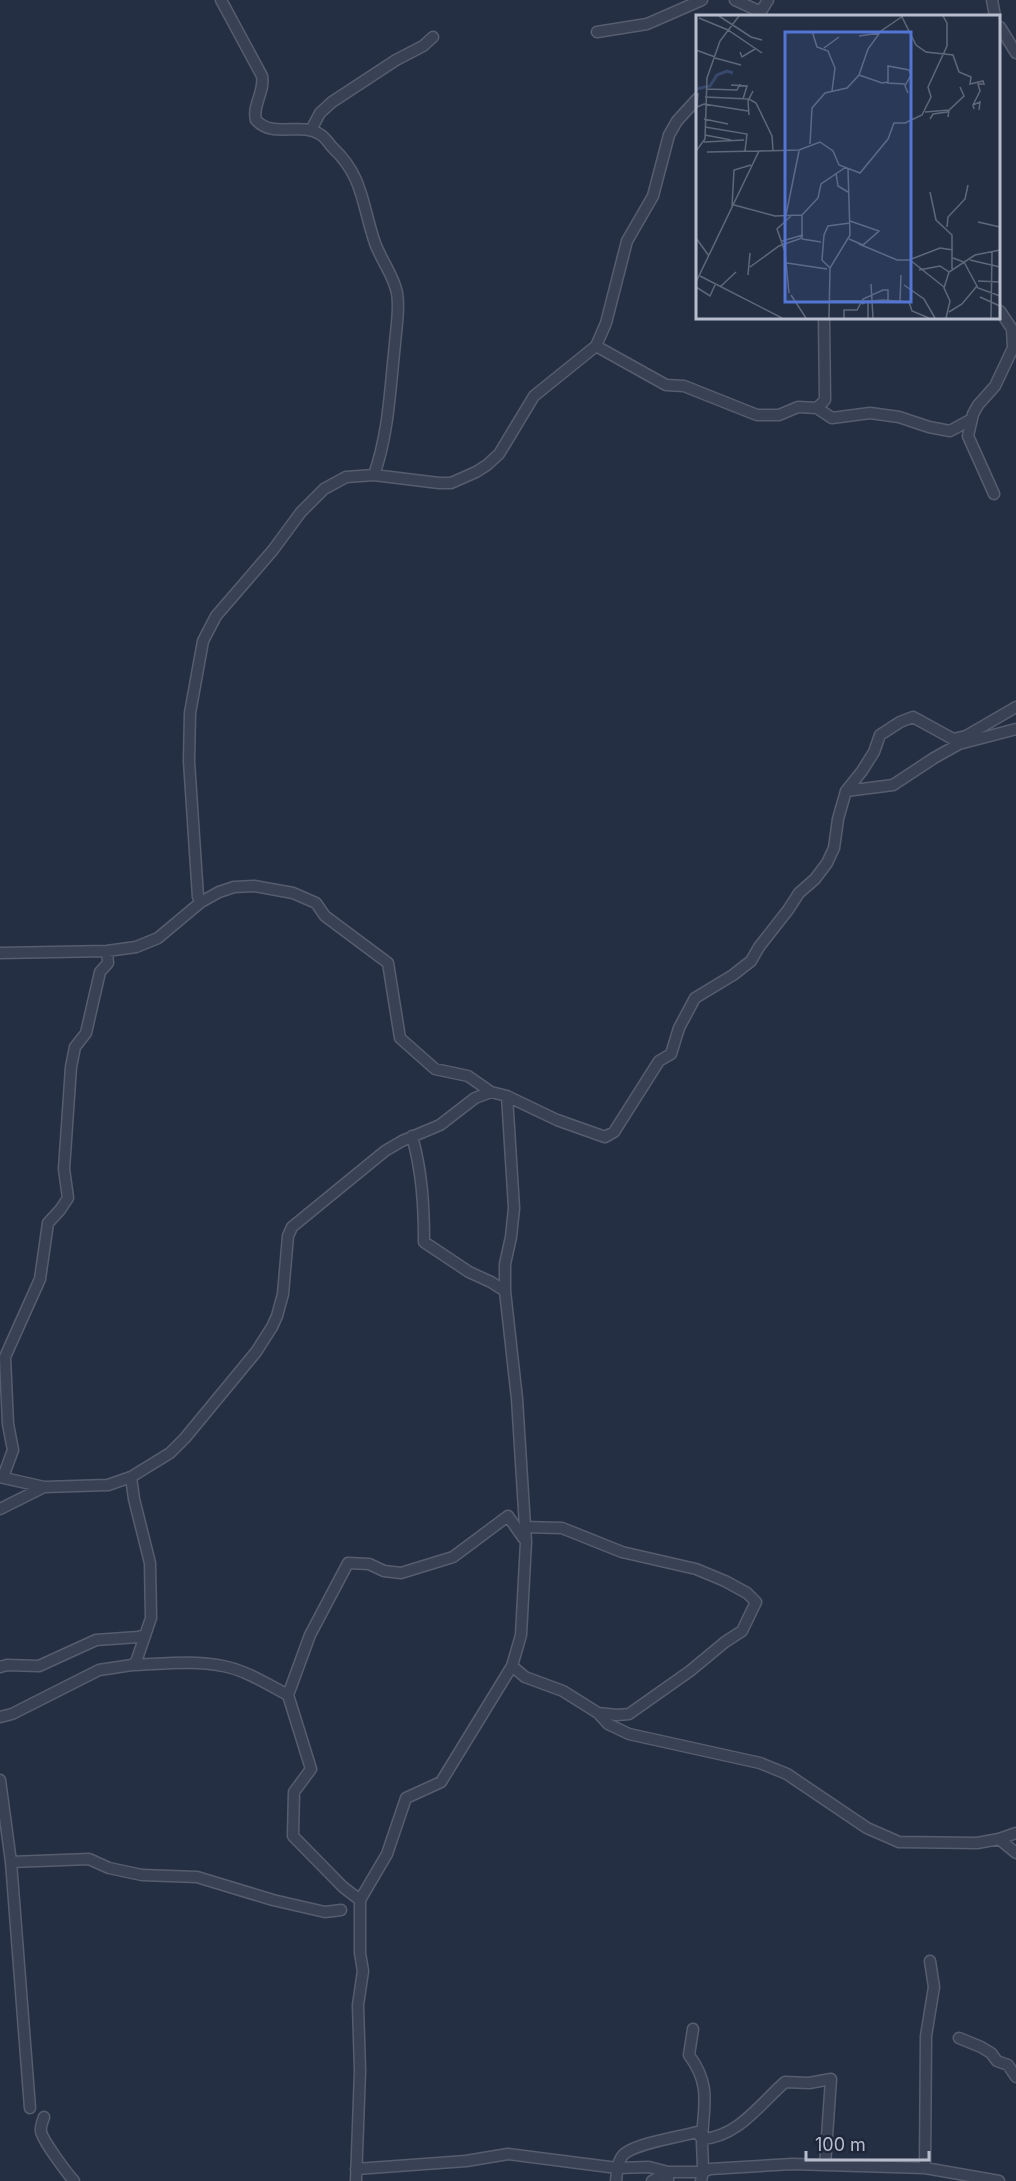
<svg xmlns="http://www.w3.org/2000/svg" width="1016" height="2181" viewBox="0 0 1016 2181" font-family="Inter,sans-serif">
<rect width="100%" height="100%" fill="#252f44"/>
<g fill="none" stroke-linecap="round" stroke-linejoin="round">
<defs>
<path id="minor" d="M221 0 262 76C265 92 252 105 256 120 273 139 301 121 321 135 326 138 329 144 333 148 364 177 362 206 375 243 381 260 394 276 397 293 400 309 396 328 395 344 390 388 389 432 374 475
M735 0 761 12
M992 0 995 16
M758 16 768 0
M1000 27 1016 53
M597 32 647 24 702 0
M311 130 320 113 332 102 396 60 423 46 433 37
M596 346 666 385 684 386 757 415H779L798 407 817 408 825 400 824 318
M817 408 832 418 870 413 899 417 929 427 950 431 972 419
M994 494 968 436 973 414 978 405 995 386 1013 348 1012 329 1000 311
M846 791 893 785 934 758 959 744 1016 729
M201 902 198 897 189 761 190 713 203 641 216 616 273 550 301 512 324 489 346 477 374 475 439 483H451L476 472 487 465 499 454 534 396 596 346 606 323 627 241 653 196 669 135 677 121 698 98
M0 953 107 951 136 947 158 938 201 902 219 892 234 887 254 886 293 893 316 903 325 916 388 963 400 1038 435 1069 468 1076 491 1092 507 1096 557 1120 605 1137 614 1132 659 1061 671 1054 679 1028 695 998 733 975 751 961 759 947 788 910 799 893 815 879 827 863 834 848 838 819 846 791 862 771 874 752 880 735 900 722 913 717 953 739 966 736 1016 707
M412 1136C422 1172 424 1205 424 1242L469 1272 491 1282 505 1291
M0 1477 44 1487 108 1485 131 1477 170 1453 185 1438 256 1352 272 1327 277 1316 283 1294 288 1236 292 1227 385 1151 402 1141 440 1125 475 1098 491 1092
M3 1477 13 1450 8 1424 5 1357 40 1279 48 1223 60 1210 68 1198 64 1169 71 1067 75 1047 86 1033 100 972 108 963 107 951
M0 1509 44 1487
M132 1665C162 1664 193 1660 223 1666 245 1670 267 1684 288 1695
M512 1666 525 1677 563 1691 598 1713 617 1715 629 1714 690 1671 725 1642 742 1631 756 1602 747 1593 725 1581 696 1569 622 1552 562 1528 524 1527
M0 1667 7 1665 39 1666 96 1640 138 1637 145 1635
M598 1713 608 1724 629 1734 760 1763 787 1774 867 1828 899 1842 977 1843 999 1839 1016 1833
M0 1717 12 1714 99 1670 132 1665 136 1662 151 1618 150 1563 134 1499 131 1477
M0 1780 11 1862 30 2108
M999 1839 1016 1853
M11 1862 89 1859 109 1868 142 1875 197 1877 273 1900 325 1912 341 1910
M360 1900 343 1887 293 1836 294 1792 311 1769 288 1695 310 1635 348 1563 369 1564 384 1571 401 1573 453 1557 508 1516 524 1539
M959 2038 981 2047 991 2053 997 2061 1008 2065 1016 2077
M44 2117C43 2121 40 2126 41 2131 42 2140 67 2173 74 2181
M925 2168 926 2036 934 1987 930 1961
M356 2169 466 2161 508 2154 617 2168 649 2167 668 2172H703C703 2160 702 2149 702 2138 704 2103 711 2085 689 2055L693 2029
M356 2181 360 2071 358 2005 363 1971 360 1953V1900L387 1854 406 1798 441 1782 512 1666 521 1635 526 1542 517 1399 505 1291V1264L511 1237 514 1208 507 1096
M616 2181C617 2172 617 2161 624 2154 637 2143 679 2137 697 2132L702 2139C738 2137 760 2104 785 2082L809 2083 831 2079 825 2165
M652 2181 668 2172V2181
M701 2181 703 2172 710 2169 792 2164 925 2168 999 2181"/>
</defs>
<!-- minor casing -->
<use href="#minor" stroke="#555d6e" stroke-width="13"/>
<!-- minor -->
<use href="#minor" stroke="#394254" stroke-width="10"/>
</g>
<!-- overview -->
<g transform="translate(696 15)">
<rect width="304" height="304" fill="#252f44"/>
<path fill="none" stroke="#37486c" stroke-width="3" d="M0 74 14 71 21 60 31 56 37 58"/>
<path fill="none" stroke="#5f687b" stroke-width="1.5" d="M23 1 55 22 66 25M206 2 220 30 230 37 257 40 263 57 275 62 274 69 287 66 288 69H282L284 76 277 90M3 3 32 15 66 38M116 16 121 32 132 36 139 53 136 76M163 21 184 18M128 33 143 22M0 35 19 42M44 37 46 42 59 34M19 43 45 50M163 60 186 68 192 67V51L213 55 215 60 209 71 212 78M191 68 209 69M35 70 51 71 47 84M10 74 41 75 44 69M2 78 1 92 8 89 52 96M9 82 53 84 60 88 76 121 77 135M278 94 277 90 284 87 283 95M229 97 253 95 252 102M53 100 52 86 57 76M8 104 32 109M234 104 237 99 251 97 268 81 264 72M9 112 51 119 49 136M9 120 35 125M8 127 48 125M114 129 116 93 129 78 151 73 163 60 172 34 185 16 207 1M0 136 9 124 11 63 24 26 43 1M11 137 63 136M140 158 142 171 152 177M234 177 240 205 256 220V254M38 190 79 201 106 200 122 183 125 169 150 152M36 192 38 155 55 150M90 200 103 136M282 207 304 212M251 212 252 202 269 184 272 170M0 223 13 241M106 224 125 227M153 224 167 230 183 216 154 206M86 226 107 220M163 229 201 245H213L244 233 257 235M257 243 268 247 282 273 304 281M214 245 248 272M274 245 304 252M91 248 131 254M54 252 83 231 106 223V200M134 253 126 245 128 220 132 211 154 208M223 255 244 251 253 257M52 260 54 238M4 261 86 303M282 266 304 267M0 267 63 136 103 135 124 127 137 136 143 150 164 158 192 124 198 108H209L226 100 235 82 232 72 251 31V8L247 1M208 270 228 284 239 303M0 272 14 281 19 270M24 272 40 257M93 278 89 237 81 214 95 201M95 280 110 303M284 282 304 291M133 286H176L175 269M204 286 205 260M166 289 172 286V303M253 297 266 289 281 271M133 303 134 253 154 220 152 154M148 303V295H161L167 284 187 275H192V285M177 303 176 286 187 285 213 287 216 296 233 303M250 303 254 286 248 273 253 257 279 240 304 235M295 303 296 237"/>
<path fill="#5375d4" fill-opacity="0.15" stroke="#5375d4" stroke-width="3" d="M89 17H215V287H89Z"/>
<rect width="304" height="304" fill="none" stroke="#b7bdcd" stroke-width="3"/>
</g>
<!-- scale -->
<path d="M806 2151v9h123v-9" fill="none" stroke="#b7bdcd" stroke-width="3"/>
<text x="815" y="2151" font-size="18" fill="#b7bdcd" stroke="#1e2739" stroke-width="4.5" paint-order="stroke">100 m</text>
</svg>
